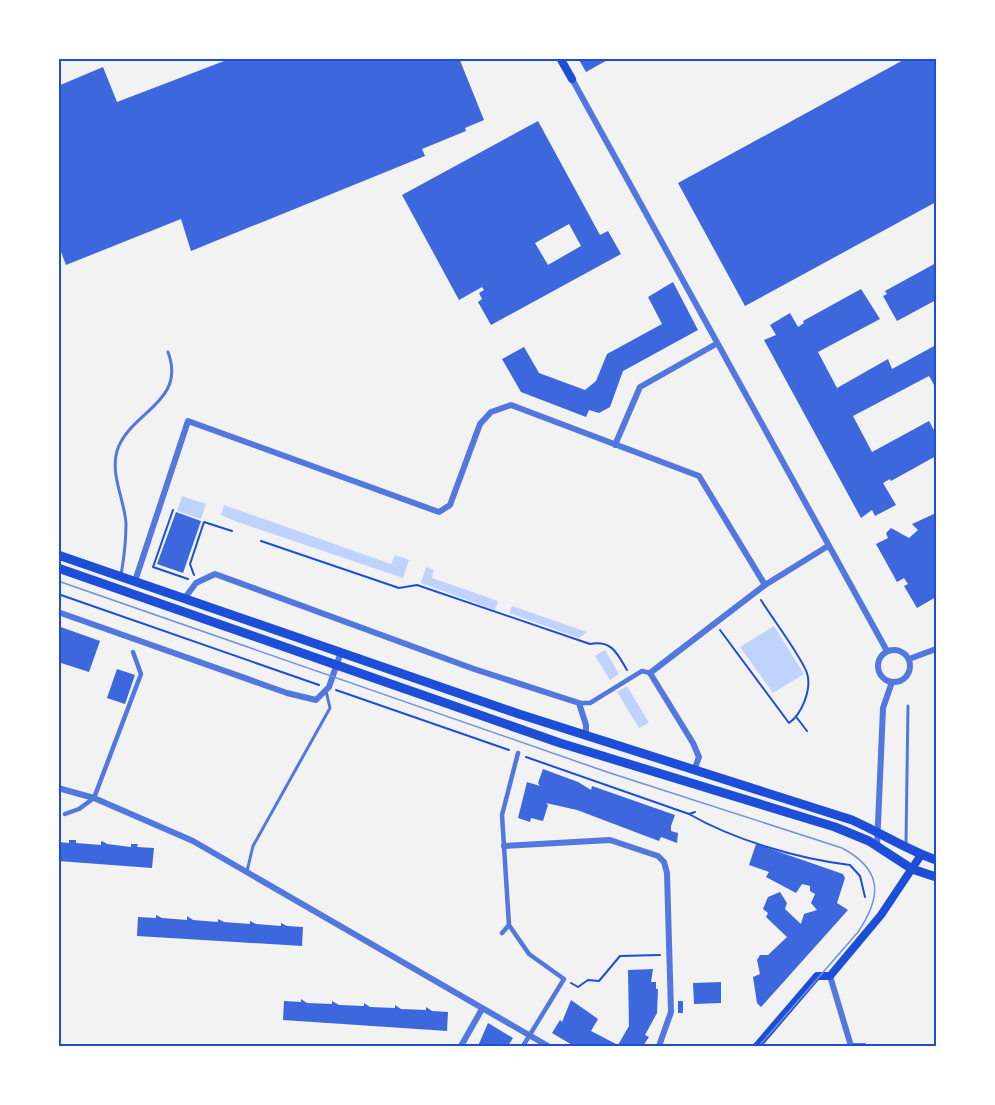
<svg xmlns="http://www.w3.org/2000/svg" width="995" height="1105" viewBox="0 0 995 1105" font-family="'Nunito Sans',sans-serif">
<rect width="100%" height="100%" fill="#f2f2f2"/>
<!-- water -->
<path fill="#bfd3fe" d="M182 496 206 504 201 519 177 511Z
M224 505 391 564 395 555 409 560 403 578 235 521 221 515Z
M426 567 434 570 432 578 498 601 495 610 421 583Z
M512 606 587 632 579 638 509 613Z
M774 626 804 674 773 693 740 647Z
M605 650 619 674 610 680 595 656Z
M627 686 649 723 639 728 617 692Z"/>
<!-- building -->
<path fill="#3d67dc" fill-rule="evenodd" d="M232 58H459L484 120 465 128 466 131 422 149 425 156 191 251 181 219 66 265 58 244V86L103 67 117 102Z
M578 58H611L586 72Z
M907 58H936V202L745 306 678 183Z
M538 121 600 235 608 231 621 254 491 325 478 302 482 299 479 293 484 290 482 287 459 300 402 195ZM569 224 581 246 548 265 535 243Z
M936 263V300L897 321 883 296 887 294 885 291Z
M673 282 698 330 623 371 610 407 599 413 589 410 586 417 521 392 502 359 524 347 539 373 585 390 596 381 607 354 662 324 648 297Z
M861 289 880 319 818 352 837 388 888 359 892 369 936 345V384L934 385 929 376 853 416 872 452 929 421 936 434V456L891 481 890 479 883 483 896 505 875 516 872 510 861 518 764 340 776 335 770 325 790 313 798 327 804 323 803 321Z
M176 512 201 521 183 573 157 564Z
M936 513V597L917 608 904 586 908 584 904 578 897 582 876 544 888 538 886 533 891 528 909 538 918 530 912 524Z
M58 626 100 641 89 672 58 662Z
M117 669 135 675 125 704 107 698Z
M543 769 578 782 591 790 592 786 675 815 671 826V831L678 833 677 843 661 837 659 841 577 810 546 803 548 805 543 821 531 818 530 822 518 818 527 782 540 786 538 783Z
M69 840H76V843L101 845V841L104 842 107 844 131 847V844H138L137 847 154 848 152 868 58 861V842L69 843Z
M756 844 843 874 845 878 837 903 848 910 761 1007 757 1003 753 977 760 974 757 960 760 955H768L787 937 766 917 768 913 763 909 768 897 780 892 787 903 785 909 801 924 804 914 817 910 811 903 815 894 810 891V886L802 884 796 893 766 877 769 872 749 865Z
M156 915 162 918 187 920V916L193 920 218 922V919L224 922 250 924V921L256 924 281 926V923L287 926 303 927 302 946 137 936 138 917 156 918Z
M653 969 651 982H656V989H658L657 1013 645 1035 649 1037 643 1046H574L552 1033 560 1020 562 1022 571 1000 598 1019 591 1031 618 1045 629 1026 628 970Z
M721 982V1003L694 1004 693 983Z
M301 999 307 1003 332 1004V1001L339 1005 364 1006V1003L370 1007 395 1008V1005L401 1009 426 1010V1007L432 1011 448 1012 447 1031 283 1020 284 1001 301 1002Z
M678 1001H683V1013H678Z
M488 1023 513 1038 508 1046H478Z"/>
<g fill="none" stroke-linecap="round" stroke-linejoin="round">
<!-- path -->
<path stroke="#1d4ed8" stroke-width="2" d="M173 510 153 567 188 579
M261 541 399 588 417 585 590 644C612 640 617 653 627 670
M194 575 190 564 204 522 232 531
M58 594 319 685
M720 630 789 723C802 714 812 689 807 673 801 656 772 618 761 600
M336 690 509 750
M797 718 807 731
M526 757 689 814 695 812
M689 814C734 840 799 859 850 865L860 876 865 897
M571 983 578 987 588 980 599 981 620 956 660 955"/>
<!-- service -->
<path stroke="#5277de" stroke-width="3" d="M121 575C124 558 126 540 126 524 125 501 110 475 117 451 129 412 187 403 168 352
M906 843 908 706
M247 871 253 846 330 708 326 691"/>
<!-- pedestrian -->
<path stroke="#5277de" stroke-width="4.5" d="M579 703H590L642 671 650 673
M65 814 79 809 94 798 141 674 133 652
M509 925 529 954 564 979 523 1046
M502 933 509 925 502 815 518 753"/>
<!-- minor -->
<path stroke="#5277de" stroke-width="6" d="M572 79 887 651
M615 445 640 387 716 344
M135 581 188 421 439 512 450 505 480 424 491 412 511 405 699 476 765 585
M184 599 196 583 215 574 474 669 579 703 586 725V735
M58 612 287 693 316 700 329 687 341 652
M878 666a16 16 0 1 1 32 0a16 16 0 1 1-32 0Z
M909 659 936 649
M695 768 699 757 693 743 650 673 765 585 828 546
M58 788 94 798 193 841 548 1046
M504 846 610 840 658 856 664 862 667 873 671 1012 659 1046
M877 847 883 708 892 682
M830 976 851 1046
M461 1046 482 1009
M851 1046H864"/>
<!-- secondary -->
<path stroke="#1d4ed8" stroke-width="8" d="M560 58 572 79
M757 1046 817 976H830L881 915 921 855"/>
<!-- primary -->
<path stroke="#1d4ed8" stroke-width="9" d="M58 555 519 714 852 820C881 833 907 850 936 860
M58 568 560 743 835 827 869 841 912 869 936 877"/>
<!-- tram -->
<path stroke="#7290e2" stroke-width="1.5" d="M58 581 607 772 842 848C883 870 882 896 858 932L759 1046"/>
</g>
<!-- border -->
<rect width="995" height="1105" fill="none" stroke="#ffffff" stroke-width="120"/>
<rect x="60" y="60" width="875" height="985" fill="none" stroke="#1d4ed8" stroke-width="2"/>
</svg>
